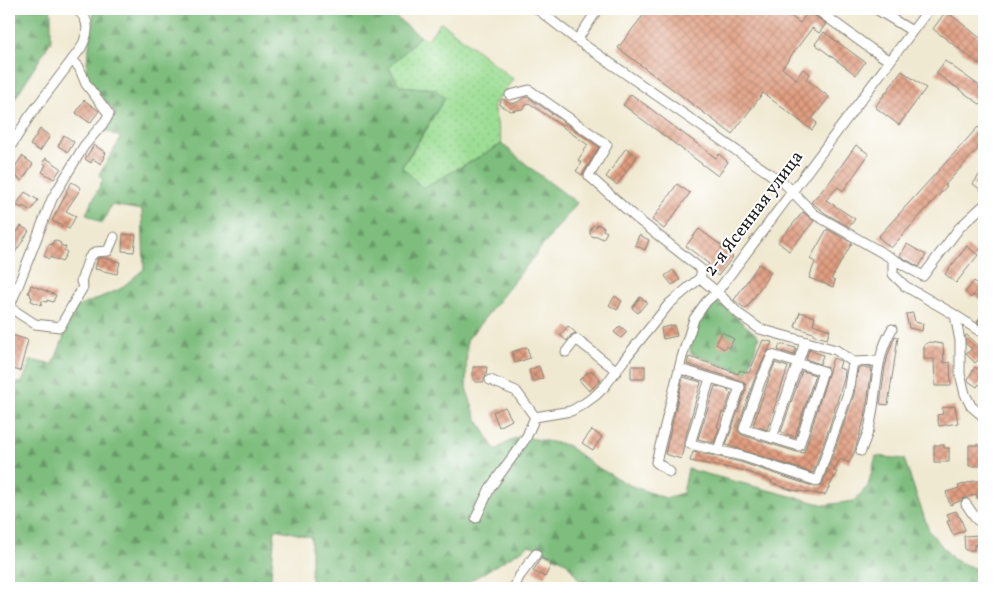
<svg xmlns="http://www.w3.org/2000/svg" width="993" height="597" viewBox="0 0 993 597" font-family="Vollkorn,serif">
<defs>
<pattern id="grass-dots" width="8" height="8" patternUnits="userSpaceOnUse" patternTransform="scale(1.25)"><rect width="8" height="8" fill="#9dde95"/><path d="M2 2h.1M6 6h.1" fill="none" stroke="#87be80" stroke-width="1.8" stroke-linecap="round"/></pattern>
<pattern id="forest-firs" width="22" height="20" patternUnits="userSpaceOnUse" patternTransform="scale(1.25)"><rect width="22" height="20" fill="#7ebd7e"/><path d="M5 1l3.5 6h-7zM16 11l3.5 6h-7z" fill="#696"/></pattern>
<pattern id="building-cross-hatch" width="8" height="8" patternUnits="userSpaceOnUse" patternTransform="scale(1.25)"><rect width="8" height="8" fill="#e19e81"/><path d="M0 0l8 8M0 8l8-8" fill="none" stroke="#b68069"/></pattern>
</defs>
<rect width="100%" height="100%" fill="#fff"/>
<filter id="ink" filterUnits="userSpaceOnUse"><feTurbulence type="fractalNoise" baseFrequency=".02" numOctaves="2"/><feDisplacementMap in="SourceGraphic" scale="10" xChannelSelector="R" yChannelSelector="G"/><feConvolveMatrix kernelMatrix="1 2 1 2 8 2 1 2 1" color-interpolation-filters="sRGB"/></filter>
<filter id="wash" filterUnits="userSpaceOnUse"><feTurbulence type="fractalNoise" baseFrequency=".0096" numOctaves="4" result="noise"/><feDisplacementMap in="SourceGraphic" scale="20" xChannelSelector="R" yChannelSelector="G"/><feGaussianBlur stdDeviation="1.12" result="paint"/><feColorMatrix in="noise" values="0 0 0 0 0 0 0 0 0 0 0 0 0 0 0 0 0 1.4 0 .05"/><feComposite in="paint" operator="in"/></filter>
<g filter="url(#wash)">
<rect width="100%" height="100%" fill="#f0e9d1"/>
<!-- grass -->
<path fill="url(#grass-dots)" stroke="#5c7d58" d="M441 22 513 79 493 106 502 144 423 189 402 167 428 127 435 89 400 86 389 68 420 36 427 40Z"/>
<!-- forest -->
<path fill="url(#forest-firs)" stroke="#4d6c4d" d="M9 9H50L51 13V41L9 108Z
M94 9H385L420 36 389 68 400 86 435 89 445 98 402 167 423 188 502 144 532 169 577 203 467 340 466 388 476 417 495 450 519 436 567 445 595 466 629 485 665 498 683 493 688 469 825 505 854 501 868 486 876 456 904 459 929 531 954 560 984 572V588H591L582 584 566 562 530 545 458 588H311V537L275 529 270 588H9V383H22L31 360 53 365 75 308 120 289 144 269 142 210 111 205 102 224 86 214 103 180 99 175 121 138 102 129 116 113 85 78Z
M715 299 759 337 747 374 690 353 696 321Z"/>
<g id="blocks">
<!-- building -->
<path fill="url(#building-cross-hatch)" d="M648 9H781L800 23 810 9 812 14 826 24 819 33 812 28 782 68 796 79 803 69 810 74 806 79 829 97 812 119 817 123 812 130 763 93 732 134 618 48Z
M946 11 984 41V68L933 29Z
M824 32 865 62 856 75 815 44Z
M945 61 984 89V107L936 73Z
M902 71 926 88 899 125 875 107Z
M631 94 716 158 719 154 728 162 718 176 623 105Z
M528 97 599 147 582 175 576 171 582 163 578 160 588 145 529 103 522 109 511 111 499 105 502 99 512 104 518 102 523 98Z
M84 100 99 111 90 123 76 113Z
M978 127 984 133V142L945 185 947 186 891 248 878 237Z
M40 129 50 136 40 151 30 145Z
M64 135 74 142 68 152 58 146Z
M94 145 106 153 104 156 105 157 101 164 93 159 91 163 85 159Z
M856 145 869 154 843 191 838 187 826 200 855 219 849 227 825 213 811 202 829 183Z
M626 148 637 156 617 185 606 177Z
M22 156 33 164 22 181 11 173Z
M46 158 61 168 54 179 42 172 46 165 43 162Z
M984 168V192L973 184Z
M72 182 81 188 66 211 76 216 69 229 52 221 67 192 66 191Z
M677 184 690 193 664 229 652 220Z
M25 192 38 200 31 211 23 206 22 208 16 205Z
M803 212 814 221 789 251 778 242Z
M597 224 604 227 603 230 607 232 603 239 597 236 594 237 592 236 590 234V231L593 225 596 227Z
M21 226 29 231 9 262V237L14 230 17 232Z
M699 229 722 246 721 248 733 257 718 276 708 268 707 266 709 264 686 246Z
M827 229 852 243 831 279 835 281 833 287 809 278 815 262 810 259Z
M123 234 136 235 134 252 122 251Z
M639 235 649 240 645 250 635 245Z
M54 240 61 243 60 245 66 247 64 250 67 252 62 262 50 257 49 259 44 256 49 244 52 245Z
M907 244 926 255 919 267 900 256Z
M967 246 978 255 956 283 945 274Z
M98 258H104L120 262 117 274 95 269Z
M759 264 771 272 746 309 734 300Z
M673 270 680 280 672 285 665 276Z
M974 281 980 286 984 282V292L979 299 974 295 971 298 965 292Z
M31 285 56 295 53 302 47 300V302L42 301 41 305 31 301 32 297 30 296 31 294 28 293Z
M615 296 622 301 617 310 609 305Z
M640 297 647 302 638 313 632 308Z
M800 312 815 317 813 324 830 330 827 339 813 335V333L795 327Z
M913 313 915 322 923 324 922 331 909 328 906 314Z
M984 313V327L977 322Z
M674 325 677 336 663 339 661 328Z
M568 326 576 333 571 335 567 341 560 335Z
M620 326 627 332 621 338 614 332Z
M722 332 734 339 729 348 726 346 724 349 716 344Z
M9 334 28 340 20 371 9 368Z
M967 335 984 351V354L975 363 966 354 972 349 966 344 965 336Z
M895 336 898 337 888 405 880 404 885 367 888 355Z
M763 340 772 342 754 380 738 427V432L742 435 797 452 804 453 833 358 841 361 839 368 845 370 844 379 830 425 813 473 726 445 746 389V385L742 381 687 364 689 357 709 363 738 374 740 370 749 373Z
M929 342 943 344 944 363 950 362 951 386H935L934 359H924V345Z
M780 344 796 348 794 355 778 350Z
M527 347 530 358 515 363 512 352Z
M809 350 823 355 820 364 806 359Z
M775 363 788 367 767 430 753 425 769 378Z
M539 366 543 378 532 382 529 370Z
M631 366H645V379H631Z
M473 367H487L486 375 484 378V382H475V379H473Z
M975 367 981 371 979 373 984 377V388L979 384 977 387 968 381V379Z
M858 368H872L865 417 854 453 849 463 840 459 834 471 837 472 825 495 792 490 771 483 772 481 742 470 690 461 693 452 710 455 740 462 815 487 821 486 823 483 854 395Z
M592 371 601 381 589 391 579 380 588 372 589 373Z
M802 371 815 375 795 437 781 432Z
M683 377 701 382 684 442V446L681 459 665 454Z
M715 386 729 390 728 392 731 393 724 413 722 412 717 427 719 428 714 443 698 439Z
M955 406 958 423 939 426 937 415 943 414 942 408Z
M505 407 512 420 499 427 493 412Z
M592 430 602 437 593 450 582 443Z
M934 445H944V448H949V462H934Z
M969 445H984V466H969Z
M974 481H984V498H977V494L963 499 960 501 950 505 946 492 959 488 958 486Z
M956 511 959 517H960L965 530 953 535 947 521H950L947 514Z
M979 535 980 545H974V550H965L964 536Z
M541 558 552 563 545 577 533 571Z"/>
</g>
</g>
<g filter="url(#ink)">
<use href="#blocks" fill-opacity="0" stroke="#868276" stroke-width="1"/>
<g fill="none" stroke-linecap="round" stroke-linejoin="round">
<defs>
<path id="minor" d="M537 9 577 40 786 185 814 214 893 259V274L905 286 955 315 960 341V374L965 394 971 406 984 417
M816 9 871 49 890 61
M876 9 912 31
M577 40 598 9
M510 95 529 90 607 145 589 176 635 217 702 270 700 278
M9 149 29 117 81 48C89 33 91 18 75 9
M893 259 923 276 960 227 984 205
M700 278 717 292 739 314 760 329 836 350 853 362 880 361
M9 307 35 324 60 327 83 287 81 281 89 258 95 252 108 251 114 237
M9 308 18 286 52 199 84 146 106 120 109 114 86 84 79 67 72 60
M955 315 984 334
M566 352 576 339 617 371
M772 355 823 371 799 446 744 429 760 382Z
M680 369 740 387 718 450
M710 378 690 444 742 456 817 481 848 393 853 362
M535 417 571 411 585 403 596 395 605 386 624 360 669 304 700 278
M772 438 805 342
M861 451C863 444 867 436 869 429 878 394 873 361 892 329
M670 472 656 462 682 357 694 319 706 302 717 292 929 9
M966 504 977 520 984 519
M476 518 490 488 526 438 535 417 516 391 490 380
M514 588 519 577 536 554"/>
</defs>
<!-- minor casing -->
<use href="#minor" stroke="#868276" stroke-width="11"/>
<!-- minor -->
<use href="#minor" stroke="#fff" stroke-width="9"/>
</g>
</g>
<g text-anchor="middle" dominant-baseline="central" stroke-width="4" stroke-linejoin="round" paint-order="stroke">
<!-- street labels -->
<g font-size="18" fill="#1c1c1c" stroke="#fff">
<text transform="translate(754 214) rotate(-53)">2-я Ясенная улица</text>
</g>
</g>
<!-- margin -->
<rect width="993" height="597" fill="none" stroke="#fff" stroke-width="30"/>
</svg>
